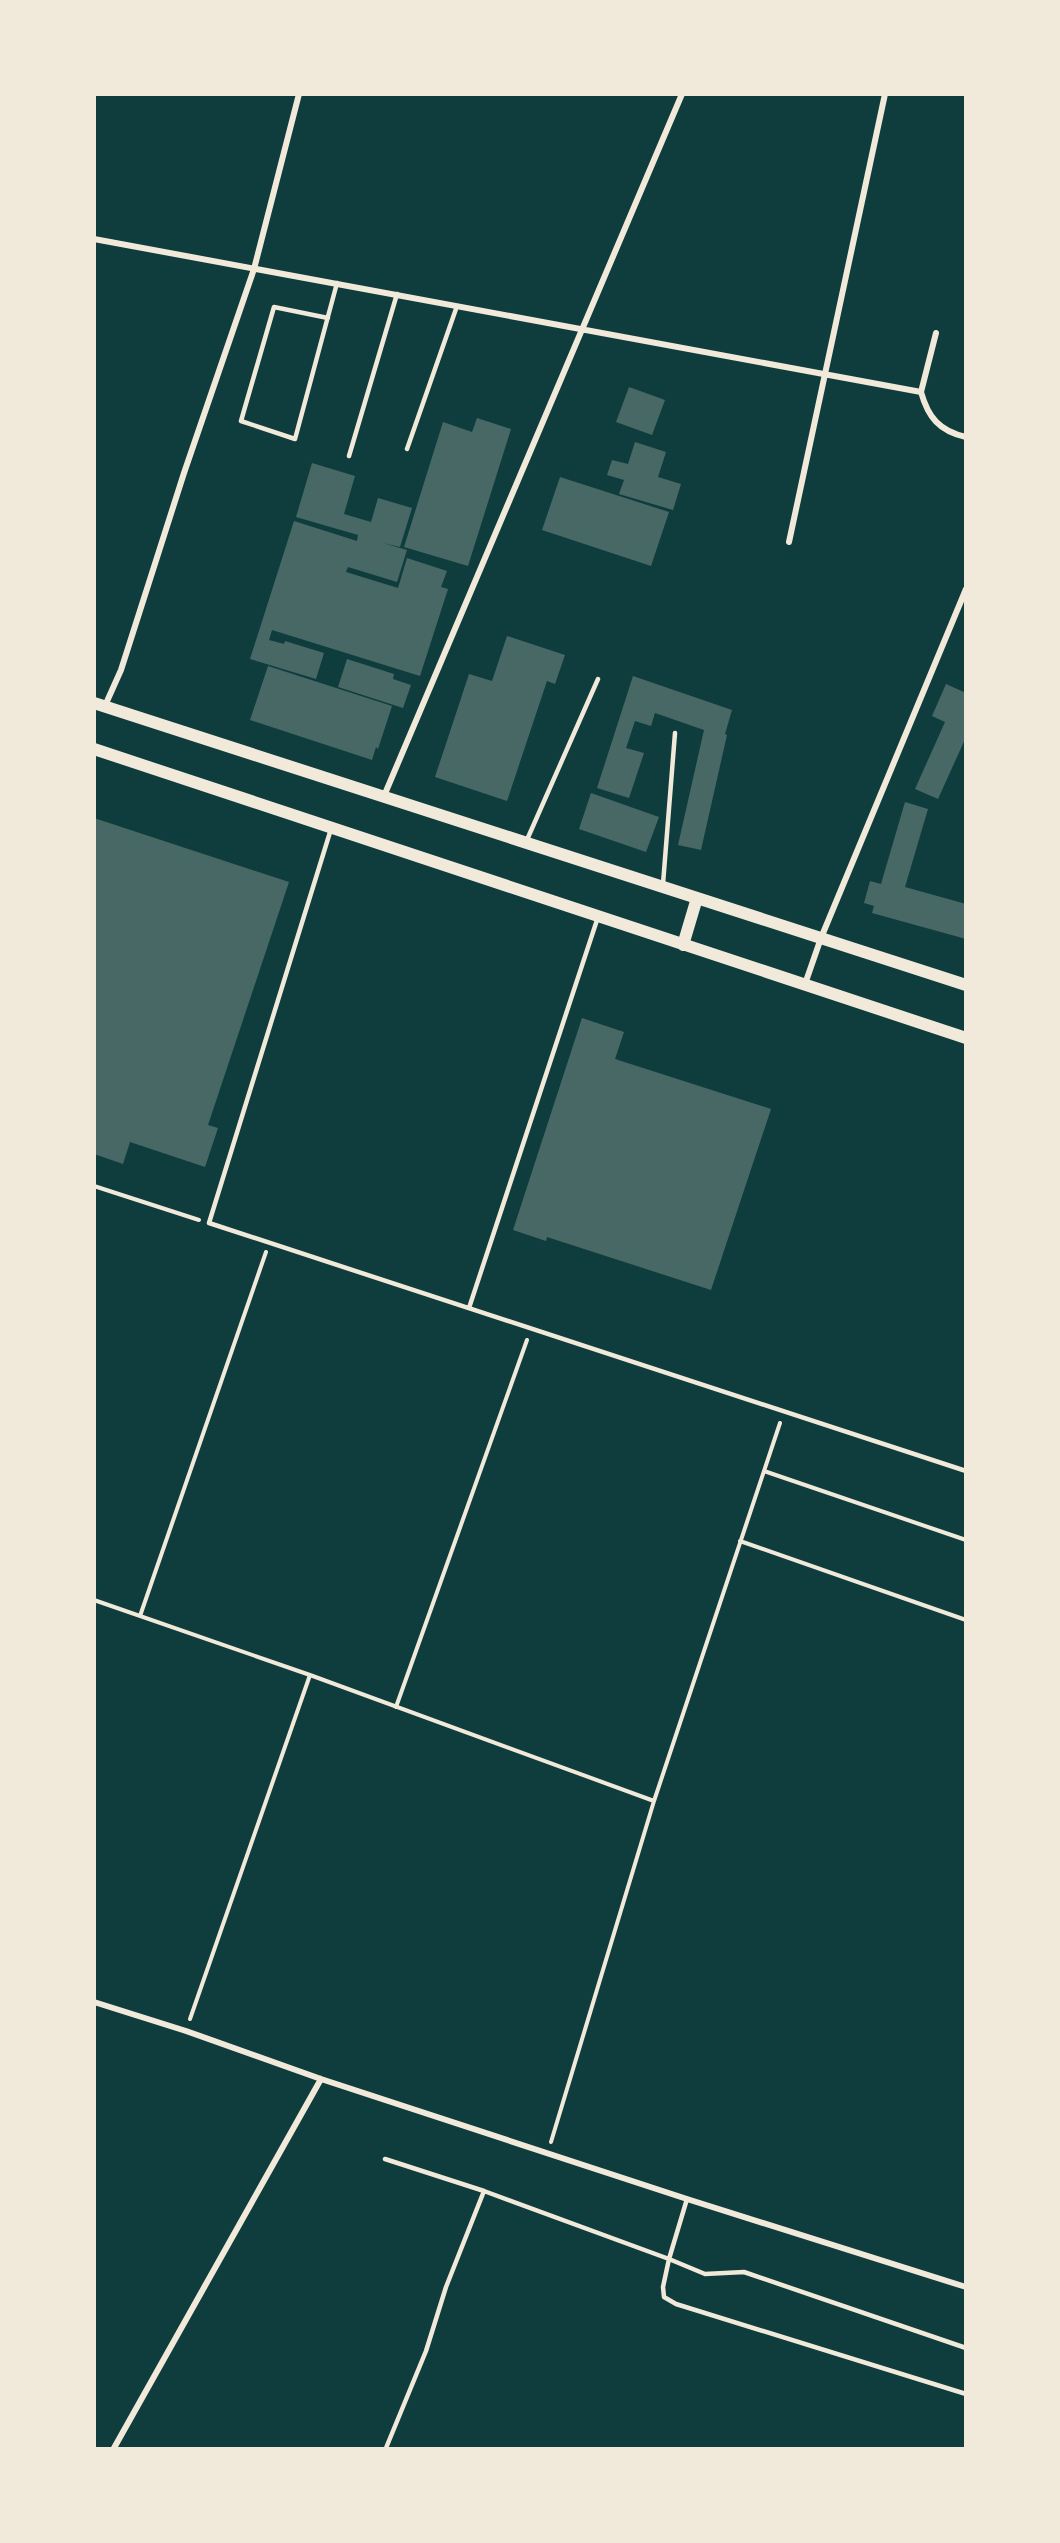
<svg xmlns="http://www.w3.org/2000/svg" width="1060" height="2543" viewBox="0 0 1060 2543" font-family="'Open Sans',sans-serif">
<rect width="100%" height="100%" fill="#0f3d3e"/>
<!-- building -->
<path fill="#486865" d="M629 387 665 400 652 435 616 422Z
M477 418 511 429 468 566 404 547 443 422 472 432Z
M635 442 666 452 658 477 681 484 673 510 619 494 624 480 607 475 612 460 628 464Z
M312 463 355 476 344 514 371 522 378 498 412 508 400 547 383 543 407 550 397 582 348 567 346 572 398 588 407 558 447 571 441 587 448 589 420 676 272 630 269 640 284 644 285 641 324 653 316 679 250 659 294 521 357 541 358 535 296 517Z
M560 477 669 512 651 566 542 530Z
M507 636 565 655 555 684 547 681 507 801 435 777 469 674 492 681Z
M347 659 394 674 393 679 411 685 403 708 338 687Z
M268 666 392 706 378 749 376 747 372 760 250 720Z
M633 676 732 710 725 734 727 735 701 850 678 845 704 730 655 713 651 726 635 721 626 748 644 753 629 798 597 788Z
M946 684 966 693V737L938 799 915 789 945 722 932 716Z
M591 793 659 817 646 852 579 829Z
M905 802 928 809 905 887 966 904V939L872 913 874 906 864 903 870 881 881 884Z
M94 818 289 882 208 1125 218 1128 205 1167 130 1142 123 1164 94 1154Z
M582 1018 624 1032 615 1059 771 1109 711 1290 547 1237 546 1241 513 1230Z"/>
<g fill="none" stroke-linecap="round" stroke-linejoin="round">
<!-- path -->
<path stroke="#f1e9da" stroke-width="4" d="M94 1186 199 1220
M764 1471 966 1540
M740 1541 966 1620
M94 1600 310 1675 654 1801 780 1423
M140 1616 266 1252
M396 1707 527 1340
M190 2019 310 1675
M551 2142 654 1801"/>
<!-- service -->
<path stroke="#f1e9da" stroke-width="4.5" d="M328 318 274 307 241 421 295 439 337 283
M407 449 457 306
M349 456 397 294
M331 829 209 1223 966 1471
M526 842 598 679
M663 884 675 733
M469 1308 598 917
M385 2159 484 2191
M966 2348 744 2272 705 2274 669 2259 663 2287 664 2297 676 2304 966 2394
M386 2448 426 2351 446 2287 484 2191 669 2259 687 2199"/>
<!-- minor -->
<path stroke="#f1e9da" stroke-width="6" d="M94 239 921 392C928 417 939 431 966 437
M921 392 936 333
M789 542 885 94
M104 708 121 670 184 473 254 269 299 94
M384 796 682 94
M805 984 821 938 966 589
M94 2002 186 2031 321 2079 687 2199 966 2287
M114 2448 321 2079"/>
<!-- secondary -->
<path stroke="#f1e9da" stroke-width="12" d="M94 703 966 985
M94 749 966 1038
M683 945 697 898"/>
</g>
<!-- border -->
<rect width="1060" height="2543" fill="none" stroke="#f1e9da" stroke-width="192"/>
</svg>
